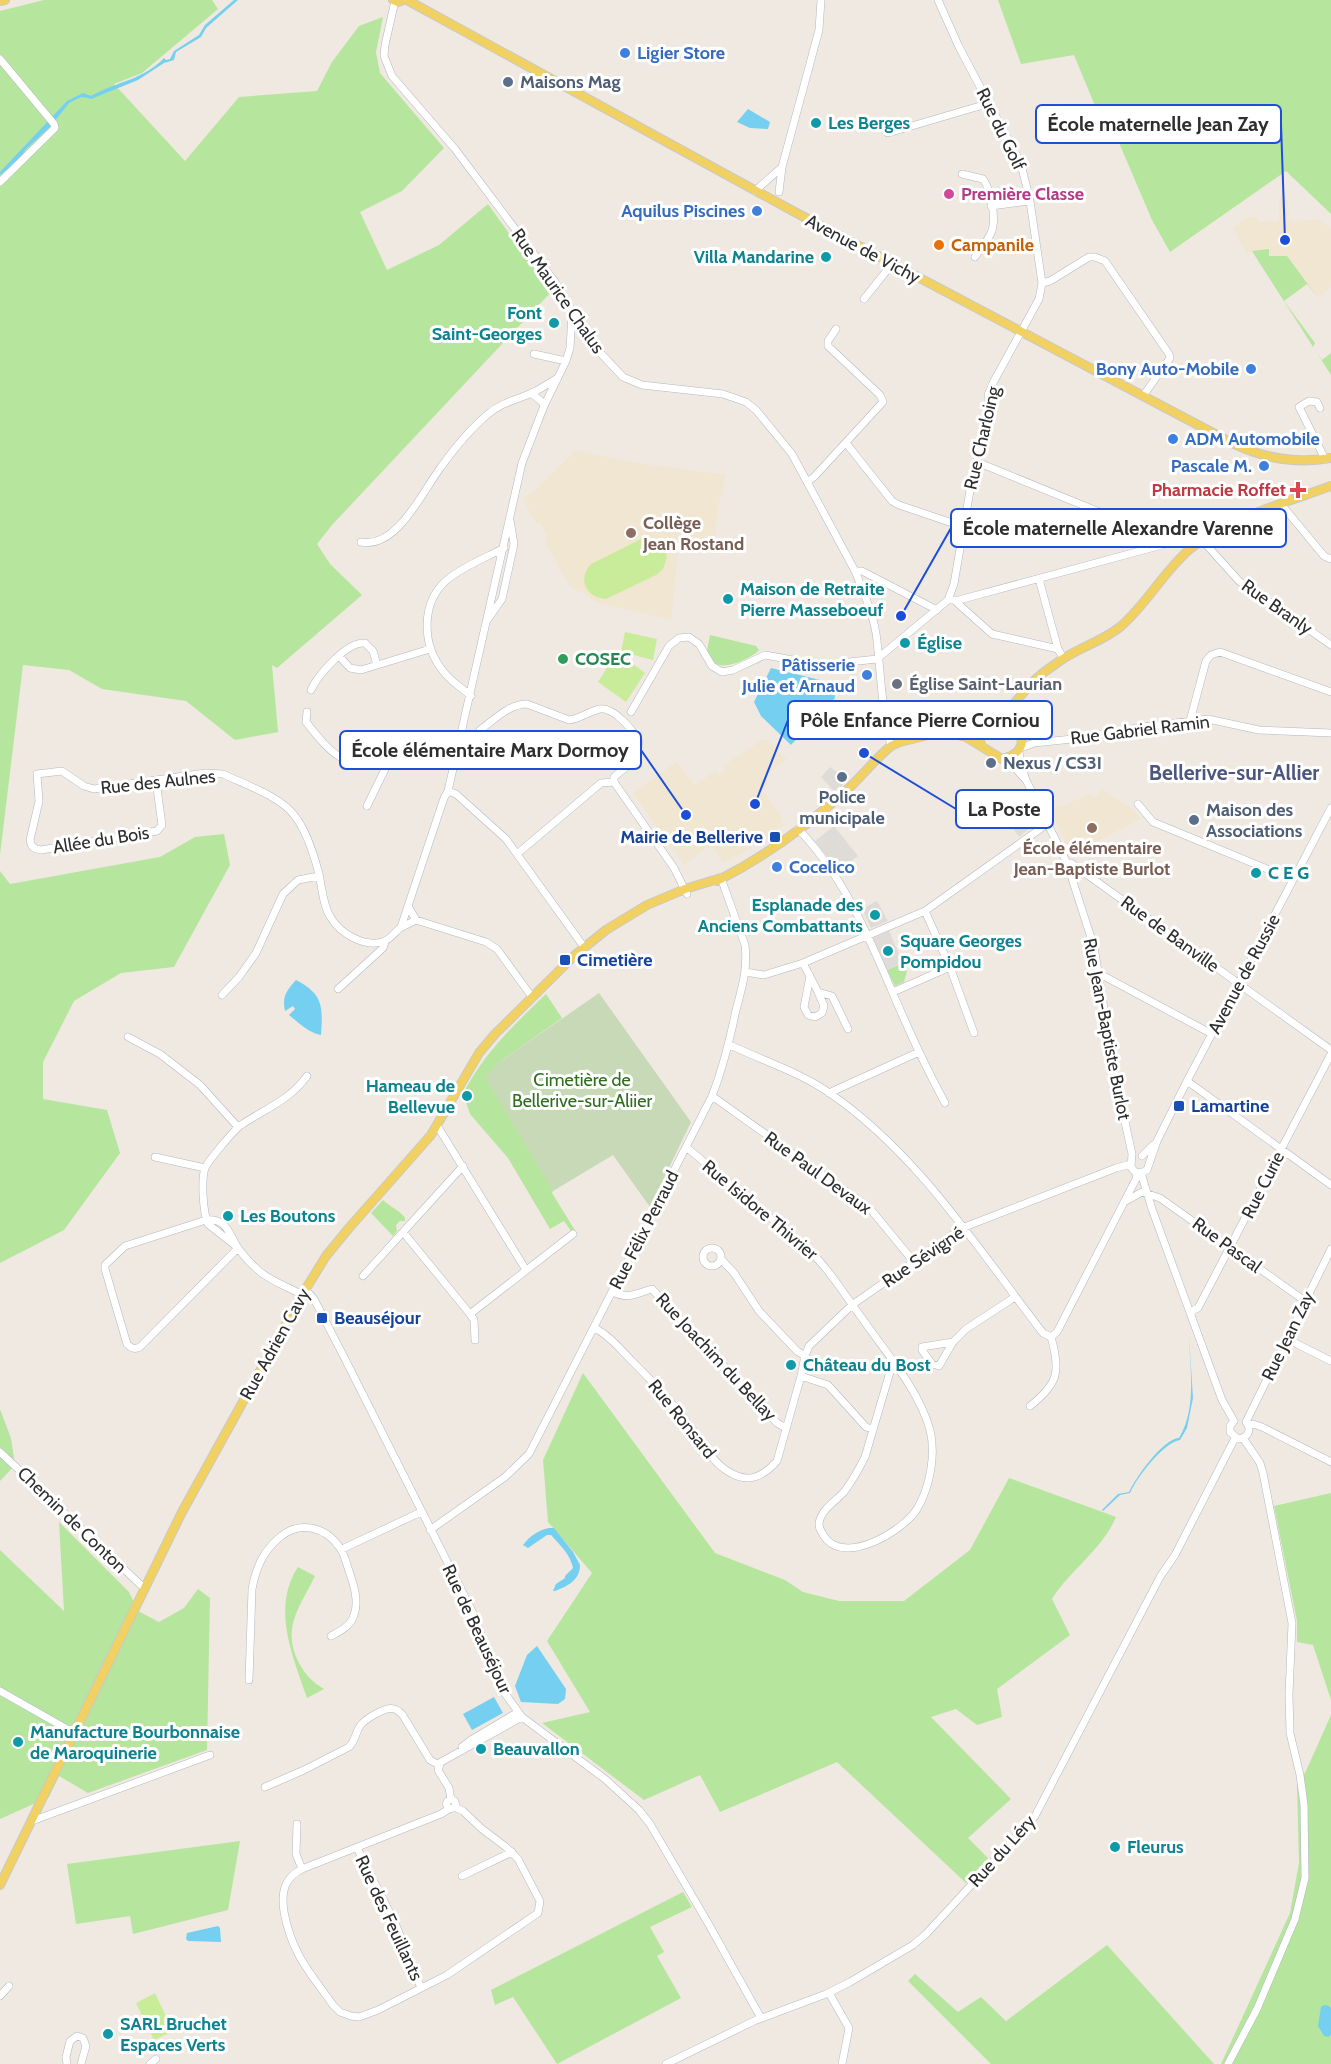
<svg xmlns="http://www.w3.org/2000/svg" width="1331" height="2064" viewBox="0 0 1331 2064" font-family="Cabin,sans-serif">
<rect width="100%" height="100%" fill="#efe9e1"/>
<!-- education -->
<path fill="#f0e6d1" d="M1281 196H1286V199H1288L1289 221 1318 220 1331 228V287L1318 298 1287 256H1269L1254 250 1247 254 1233 228 1248 217H1257L1258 222 1279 221V199Z
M576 450 629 462 726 475 718 507 714 549 679 545 671 620 595 602 586 594 571 588 545 543 547 536 541 524 534 521 523 498 533 492Z
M762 740H767L787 760 762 777 768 785 762 790 783 819 780 821 783 825 747 850 723 863 711 845 684 865 633 793 676 762 695 785 715 771 720 775 726 771 723 766Z
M1101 789 1130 807 1141 819 1091 844 1086 836 1078 840 1083 847 1076 851 1070 845 1066 847 1063 841 1065 840 1054 818 1052 819 1048 811 1060 805 1062 807 1089 794 1096 798Z"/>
<!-- green -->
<path fill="#b6e59e" d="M44 0H212L218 9 142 73 114 84 185 161 239 97 317 91 332 62 359 26 383 17 376 52 380 73 444 148 402 191 360 212 387 270 439 245 488 204 551 292 332 525 317 544 330 564 362 595 277 668 272 665 278 732 235 740 186 701 102 689 69 670 23 665 0 855V11Z
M998 0H1331V214L1286 171 1170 252 1152 220 1105 110 1098 113 1074 55 1021 64Z
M1269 249V256H1287L1318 298 1307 284 1284 301 1315 343 1313 347 1322 360 1331 353V375L1252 251Z
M710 635 756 646 759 650C753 657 725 671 715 663 712 661 709 655 707 651Z
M224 834 230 865 174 967 121 973 74 1001 43 1062V1099L107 1110 120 1153 64 1230 0 1263V871L10 884 160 857 195 837Z
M903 963 907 971 904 982 895 986 887 970Z
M546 994 562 1018 498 1063 553 1191 552 1193 576 1232 573 1234 564 1221 550 1229 508 1158 470 1114 465 1099 469 1098 466 1088C489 1048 513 1026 546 994Z
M383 1200C389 1206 402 1212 405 1218V1221H400L396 1225 397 1231 393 1236 371 1213Z
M583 1373 715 1553 785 1580 803 1592 839 1601H904L970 1550 1009 1478 1116 1517C1102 1550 1070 1570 1052 1599L1070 1635 997 1689 1002 1717 977 1725 956 1709 931 1717 1011 1799 968 1838 988 1858 966 1883 837 1762 720 1812 700 1775 644 1800 542 1723 590 1712 547 1641 592 1573 548 1522 543 1460Z
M0 1409 11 1438 15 1465 0 1481Z
M1331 1493V1700L1313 1645 1297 1642V1621L1274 1506Z
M59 1522 129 1592 138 1611 159 1622 184 1608 198 1589 210 1598 207 1750 88 1793 59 1776 49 1797 0 1819V1550L64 1611Z
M298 1567 315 1576C300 1607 281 1628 299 1663 306 1675 312 1682 324 1689L307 1698C293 1657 271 1608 298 1567Z
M1331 1715V2064H1221L1290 1913 1299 1863 1297 1786 1306 1771Z
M240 1841 228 1910 133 1934 130 1916 76 1924 67 1864Z
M683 1892 692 1907 650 1927 664 1952 657 1956 681 1998 557 2064 513 1997 495 2005 491 1990Z
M1107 1945 1214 2064H991L908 1981 915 1974 958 2012 981 1997 1006 2021Z"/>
<!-- cemetery -->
<path fill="#c8d9b8" d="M599 993 691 1122 650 1207 613 1155 553 1191 485 1077 498 1063Z"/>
<!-- pitch -->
<path fill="#c9ec9a" d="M649 538 659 541 663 545 667 557 663 569 656 575 606 599C586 598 577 579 591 564L641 539Z
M625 632 657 639 653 660 621 652Z
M617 652 645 673 626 702 598 682Z
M155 1993 173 2031 154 2040 136 2003Z"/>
<!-- plaza -->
<path fill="#dfdcd8" d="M830 767 841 775 837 779 843 785 836 790H833L821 777Z
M1019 798 1032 823 1030 828 1019 837 1000 811Z
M834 826 858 856 839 871 815 841Z
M877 901 888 921 871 928 862 909Z
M889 931 903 963 887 970 873 938Z"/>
<!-- water -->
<path fill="#75cff0" d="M234 0H238L206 28 201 37 176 52 174 60 164 63 138 80 91 99 83 96 69 103 50 127 26 149 18 161 0 175V172L67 101 83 93 91 96C116 82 145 79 164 58L166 60 170 59 174 51 199 35 205 25Z
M748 109 770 122 768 129 750 128 737 122Z
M771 668 824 681 834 688 835 698 791 745 761 716 754 702Z
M296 980C323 994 323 1006 321 1035 309 1033 299 1023 289 1015L295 1009 293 1006 285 1011C282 997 286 991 296 980Z
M1189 1337 1193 1398 1187 1428 1180 1440C1164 1442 1137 1477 1130 1493L1120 1495 1103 1511 1102 1510 1118 1494 1129 1492C1136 1477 1163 1439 1179 1438 1197 1408 1190 1370 1189 1337Z
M549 1528H554L573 1552 580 1565C580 1580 568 1586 555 1591H553L556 1584 565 1578V1576L573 1568C570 1554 560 1545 551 1535H547L528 1548 523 1545C530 1536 538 1530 549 1528Z
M537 1646 566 1689 565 1699 558 1704 521 1702 515 1686 527 1655Z
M494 1697 503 1713 472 1730 463 1714Z
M218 1926 220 1928 221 1942 188 1941 186 1939 187 1933Z
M1324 2005 1329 2006 1331 2008V2035L1329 2037 1324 2036 1318 2026 1321 2007Z"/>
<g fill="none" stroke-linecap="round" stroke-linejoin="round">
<!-- stream -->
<path stroke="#75cff0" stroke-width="2" d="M80 96 92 97"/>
<defs>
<path id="minor" d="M395 1 385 45 384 56 392 76 455 149 555 282 591 343 623 377 642 385 723 394 746 402 756 410 792 454 855 571C864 593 875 618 877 641 881 677 882 712 891 746
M0 59 54 124 55 128 0 182
M888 133 990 103
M962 174 983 179C991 190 997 220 991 233 987 242 980 249 975 257
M755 191 782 167
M779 192 782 167 819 30 821 0
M991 206 1030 201
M1042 283 1050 281 1089 257H1095L1105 261 1169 354 1170 358 1143 396
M864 299 892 264
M534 354 566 361
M531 393 542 402 544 406
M1320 408 1317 402 1309 401 1299 407 1325 459
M846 443 892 501 899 505 964 527
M977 462 1173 542
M807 482 814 477 883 402 880 395 828 346V341L836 329
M1281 504 1324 556 1331 559
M361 542C397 549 422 492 441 467 454 449 469 430 487 415 500 403 516 400 532 393 540 389 548 384 556 379
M855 571H862L937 610
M1039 579 1058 649 1063 658
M948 600H959L1173 542 1202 540 1239 581 1331 645
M955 601 992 634 1058 649
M488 619 502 599 514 544 510 520
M339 656 350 668 361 670 430 649
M877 659 948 600 954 584 974 467 977 462 989 398 988 395 994 381 1039 299 1042 283 1030 201 1021 164 959 47 938 0
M311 690C318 675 347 641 365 643L373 651 377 665
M471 696C462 688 450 681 443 671 422 645 420 602 448 579 464 566 485 558 504 548
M307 712 306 722C333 756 343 768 388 763
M631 712 669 646 679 638 689 637 699 644 712 666 722 672 733 670 765 655 815 664H831L877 659
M1190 721 1206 661 1211 655 1220 652 1331 692
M480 730C494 720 509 704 527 704L569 720C580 719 589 711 600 709 614 707 634 731 639 742L636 759 614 777V782
M1021 748 1034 743 1082 738 1143 727 1208 719 1259 730 1331 733
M1019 750 1020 762 1026 780 1067 863 1094 947 1115 1076 1132 1154 1131 1167 1135 1172 1141 1173
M1002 759 1014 767 1024 778
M156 781 162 825 157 831 41 850C34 849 31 847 30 840L39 801 37 774 62 771 84 786 94 789 205 773 223 774C244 784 281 797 294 815 307 831 314 855 319 874 322 888 323 906 331 918 341 934 364 947 382 942 389 941 394 933 400 928 405 925 411 923 416 920
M448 791 456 794 506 839 584 947
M1138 804 1153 822 1289 878H1294
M367 806 388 763 453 757 456 758
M798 829C843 875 867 933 892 991 908 1029 925 1066 945 1103
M517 854 601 783 614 782 674 868 687 894
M1067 863H1071L1331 1050
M408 906 416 920 486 942 497 949 532 997
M925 911 950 967 974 1033
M401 927 444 798 448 791 522 463 544 406 566 361 570 348 572 314
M803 963 818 992 832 996 848 1029
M745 972 764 975 803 963 925 911 1047 824
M1100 974 1212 1034
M810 976 804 1007 808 1015 815 1017 822 1013 824 1006 818 992
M338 989 383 948 385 942
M893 992 950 967
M222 995 239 977 256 953 283 894 298 880 319 876
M128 1037 160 1054 200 1085 238 1127
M728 1044C763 1061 800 1072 831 1094 919 1155 978 1249 1043 1333L1051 1337
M1187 1081 1331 1185
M829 1093 919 1052
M712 1096 857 1199 872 1211 914 1262
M438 1127 526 1270
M686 1147C713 1169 739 1192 766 1214 780 1226 795 1237 808 1249 830 1270 846 1297 864 1321 887 1354 919 1390 930 1430 936 1455 930 1487 917 1509 903 1531 849 1563 827 1540 823 1535 819 1530 819 1524 820 1510 836 1501 844 1492 852 1481 859 1469 865 1457L890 1372 896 1366
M1142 1156 1153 1145
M155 1157 205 1168
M1141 1173 1147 1170 1157 1141 1187 1081 1331 808
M1141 1173 1152 1209 1222 1400 1234 1421
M1124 1202 1142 1192 1160 1198 1305 1301
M403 1232 470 1314 573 1234
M236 1246 208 1224C203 1212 201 1180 205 1168 208 1161 234 1130 241 1125 265 1109 290 1100 307 1076
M703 1257a9 9 0 1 1 18 0a9 9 0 1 1-18 0Z
M238 1248 140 1347C134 1350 131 1348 127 1344L105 1269V1265L125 1246 206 1220C227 1218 229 1234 238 1248 243 1255 250 1263 257 1269 269 1281 287 1286 302 1295
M721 1259 734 1273 759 1311 797 1351 805 1356
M363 1276 463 1166
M305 1289 314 1299 344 1357 473 1613 501 1688 522 1717 605 1779 639 1810 650 1824 708 1923 761 2018
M613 1292C627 1300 638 1293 652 1289L777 1423 786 1428
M1190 1312 1198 1308 1331 1054
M470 1314 474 1320 475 1340
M595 1328C610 1336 620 1349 632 1361 653 1382 673 1403 690 1426 702 1442 712 1462 729 1472 748 1484 763 1477 777 1461L801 1376 805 1356 809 1346 852 1305 962 1228 1116 1168 1131 1164
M1051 1337 1057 1332 1136 1179 1137 1173
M1287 1339 1331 1361
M953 1342 922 1347V1350L932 1364 939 1366 953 1342 966 1329 1015 1297
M801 1376 828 1385 866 1427 873 1429
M1030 1406C1058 1384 1061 1372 1051 1337
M1234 1421 1230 1426V1432L1238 1439C1247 1438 1252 1431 1247 1423
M1246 1422 1331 1249
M1248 1426 1253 1424 1262 1427 1331 1462
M0 1452 144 1588
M430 1530 505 1477 529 1454 712 1096C723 1068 730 1039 736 1010 742 988 748 968 745 945L721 878
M342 1549 421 1512
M249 1680 252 1589C256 1568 263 1551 280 1537 300 1520 326 1527 340 1548 345 1555 347 1566 350 1574 354 1586 359 1602 354 1615 351 1626 340 1631 331 1636
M0 1691 74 1733
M462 1747 471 1740 518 1712
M265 1787 304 1770 349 1747C356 1740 355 1733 360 1726 365 1719 386 1706 394 1709 397 1709 399 1712 402 1714L430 1760 439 1765
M446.5 1804a4.5 4.5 0 1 1 9 0a4.5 4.5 0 1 1-9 0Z
M451 1800 449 1788 438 1770 441 1762 522 1717
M449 1809 441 1814 302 1869C284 1878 281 1892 284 1912 292 1954 309 1971 333 2005L340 2012 351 2016 359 2017 378 2010 447 1975 538 1913 540 1901 518 1859 506 1847 482 1829 463 1811 455 1807
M32 1821 210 1755
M297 1824 296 1854 302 1869
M357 1848 395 1923 421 1988
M462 1876 512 1852
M829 1993 849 2028 842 2064
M0 1996 9 1986
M67 2064 66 2057 70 2041 77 2036 83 2038 86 2046 81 2064
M150 2064 156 2059
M666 2064 754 2021 826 1994 850 1982 913 1945 926 1934 1035 1816 1160 1577 1175 1555 1235 1438
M1228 2064 1257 2009 1295 1919 1305 1878 1304 1805 1300 1775 1290 1733 1289 1694 1292 1623 1263 1473 1260 1463 1243 1438"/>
<path id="major" d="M393 0 398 2 403 0
M407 0 791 210 1234 444C1266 459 1297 464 1331 458
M0 1 5 0
M996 718C1013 709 1019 696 1032 683 1039 675 1048 669 1057 663 1076 648 1100 643 1120 627 1147 604 1163 572 1190 549 1226 519 1287 502 1331 486
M982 747C978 737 977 730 985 721
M717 881C764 857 810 824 849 788 863 775 876 758 891 746L900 742 996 718C1022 724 1035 751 1002 759L966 737 945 732
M0 1885 182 1512 302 1295 326 1256 349 1228 431 1135 479 1053 495 1034 575 955 606 930 647 905 685 889 721 878"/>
</defs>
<!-- minor casing -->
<use href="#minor" stroke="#b4b7c1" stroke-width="8"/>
<!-- major casing -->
<use href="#major" stroke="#c9c9c9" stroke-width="10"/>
<!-- minor -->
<use href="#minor" stroke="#fff" stroke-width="7"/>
<!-- major -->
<use href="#major" stroke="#f2d163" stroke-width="8"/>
</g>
<!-- markers -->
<g fill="#3f7fe0" stroke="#fff" stroke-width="2">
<circle cx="625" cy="53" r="6"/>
<circle cx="757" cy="211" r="6"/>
<circle cx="1251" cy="369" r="6"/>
<circle cx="1173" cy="439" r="6"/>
<circle cx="1264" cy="466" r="6"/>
<circle cx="867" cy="675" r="6"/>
<circle cx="777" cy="867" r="6"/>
</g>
<g fill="#5c6f8a" stroke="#fff" stroke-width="2">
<circle cx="508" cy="82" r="6"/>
<circle cx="991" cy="763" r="6"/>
<circle cx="842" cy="777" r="6"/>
<circle cx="1194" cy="820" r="6"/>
</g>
<g fill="#0f9aa8" stroke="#fff" stroke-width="2">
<circle cx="816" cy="123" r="6"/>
<circle cx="826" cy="257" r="6"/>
<circle cx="554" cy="323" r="6"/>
<circle cx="728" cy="599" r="6"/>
<circle cx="905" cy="643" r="6"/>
<circle cx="1256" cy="873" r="6"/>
<circle cx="875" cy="915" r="6"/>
<circle cx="888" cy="951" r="6"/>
<circle cx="467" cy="1096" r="6"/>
<circle cx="228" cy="1216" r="6"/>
<circle cx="791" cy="1365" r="6"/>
<circle cx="18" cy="1742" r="6"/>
<circle cx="481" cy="1749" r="6"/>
<circle cx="1115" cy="1847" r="6"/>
<circle cx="108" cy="2034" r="6"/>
</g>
<circle fill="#d1479c" stroke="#fff" stroke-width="2" cx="949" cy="194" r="6"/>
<circle fill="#e8710a" stroke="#fff" stroke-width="2" cx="939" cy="245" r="6"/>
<path fill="#e0444e" stroke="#fff" stroke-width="2" d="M1295 481h6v6h6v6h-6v6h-6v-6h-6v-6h6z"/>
<g fill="#8d6e63" stroke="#fff" stroke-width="2">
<circle cx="631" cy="533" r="6"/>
<circle cx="1092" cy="828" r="6"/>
</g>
<circle fill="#2e9e5b" stroke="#fff" stroke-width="2" cx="563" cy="659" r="6"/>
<circle fill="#6b7280" stroke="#fff" stroke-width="2" cx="897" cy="684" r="6"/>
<g fill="#1a4fb4" stroke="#fff" stroke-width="2">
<rect x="769" y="831" width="12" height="12" rx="3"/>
<rect x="559" y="954" width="12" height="12" rx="3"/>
<rect x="1173" y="1100" width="12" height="12" rx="3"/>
<rect x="316" y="1312" width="12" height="12" rx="3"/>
</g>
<g text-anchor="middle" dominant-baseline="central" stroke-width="6" stroke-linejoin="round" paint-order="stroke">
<!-- shop labels -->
<g font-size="18" font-weight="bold" fill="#366cbe" stroke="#fff" text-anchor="end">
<text x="637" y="53" text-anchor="start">Ligier Store</text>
<text x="745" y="211">Aquilus Piscines</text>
<text x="1239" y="369">Bony Auto-Mobile</text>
<text x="1185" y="439" text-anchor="start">ADM Automobile</text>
<text x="1252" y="466">Pascale M.</text>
<text x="855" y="665">Pâtisserie<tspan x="855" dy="21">Julie et Arnaud</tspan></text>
<text x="789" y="867" text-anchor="start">Cocelico</text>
</g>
<!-- service labels -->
<g font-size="18" font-weight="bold" fill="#4e5e75" stroke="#fff" text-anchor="start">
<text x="520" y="82">Maisons Mag</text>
<text x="1003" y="763">Nexus / CS3I</text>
<text x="842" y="797" text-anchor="middle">Police<tspan x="842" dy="21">municipale</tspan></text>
<text x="1206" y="810">Maison des<tspan x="1206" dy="21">Associations</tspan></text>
</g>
<!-- culture labels -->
<g font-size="18" font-weight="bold" fill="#0d838f" stroke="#fff" text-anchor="start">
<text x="828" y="123">Les Berges</text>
<text x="814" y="257" text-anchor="end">Villa Mandarine</text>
<text x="542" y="313" text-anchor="end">Font<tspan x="542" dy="21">Saint-Georges</tspan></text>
<text x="740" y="589">Maison de Retraite<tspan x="740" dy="21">Pierre Masseboeuf</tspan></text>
<text x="917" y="643">Église</text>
<text x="1268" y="873">C E G</text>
<text x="863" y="905" text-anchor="end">Esplanade des<tspan x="863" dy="21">Anciens Combattants</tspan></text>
<text x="900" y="941">Square Georges<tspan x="900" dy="21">Pompidou</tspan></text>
<text x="455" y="1086" text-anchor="end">Hameau de<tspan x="455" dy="21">Bellevue</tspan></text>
<text x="240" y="1216">Les Boutons</text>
<text x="803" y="1365">Château du Bost</text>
<text x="30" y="1732">Manufacture Bourbonnaise<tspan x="30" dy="21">de Maroquinerie</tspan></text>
<text x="493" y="1749">Beauvallon</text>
<text x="1127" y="1847">Fleurus</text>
<text x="120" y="2024">SARL Bruchet<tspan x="120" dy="21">Espaces Verts</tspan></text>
</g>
<!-- street labels -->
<g font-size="18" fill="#2e2e2e" stroke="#fff">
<text transform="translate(1001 129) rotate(64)">Rue du Golf</text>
<text transform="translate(863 249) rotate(28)">Avenue de Vichy</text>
<text transform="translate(558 291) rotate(55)">Rue Maurice Chalus</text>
<text transform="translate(982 438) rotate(-77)">Rue Charloing</text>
<text transform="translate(1277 607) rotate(35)">Rue Branly</text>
<text transform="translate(1140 730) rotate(-7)">Rue Gabriel Ramin</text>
<text transform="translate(158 782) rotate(-6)">Rue des Aulnes</text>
<text transform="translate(101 840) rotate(-9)">Allée du Bois</text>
<text transform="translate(1170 934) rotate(36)">Rue de Banville</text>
<text transform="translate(1244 974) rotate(-62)">Avenue de Russie</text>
<text transform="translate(1107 1029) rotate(79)">Rue Jean-Baptiste Burlot</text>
<text transform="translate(818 1173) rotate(36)">Rue Paul Devaux</text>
<text transform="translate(1263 1185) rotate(-63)">Rue Curie</text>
<text transform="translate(760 1210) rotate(40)">Rue Isidore Thivrier</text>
<text transform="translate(644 1230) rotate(-63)">Rue Félix Perraud</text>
<text transform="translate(1227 1245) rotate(36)">Rue Pascal</text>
<text transform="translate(923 1257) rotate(-34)">Rue Sévigné</text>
<text transform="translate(1288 1336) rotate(-64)">Rue Jean Zay</text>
<text transform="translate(275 1344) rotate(-61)">Rue Adrien Cavy</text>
<text transform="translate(716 1357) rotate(47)">Rue Joachim du Bellay</text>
<text transform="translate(682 1419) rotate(51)">Rue Ronsard</text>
<text transform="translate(72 1520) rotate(44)">Chemin de Conton</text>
<text transform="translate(477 1629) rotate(65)">Rue de Beauséjour</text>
<text transform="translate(1002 1851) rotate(-48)">Rue du Léry</text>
<text transform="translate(389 1918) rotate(65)">Rue des Feuillants</text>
</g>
<!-- hotel labels -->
<g font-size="18" font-weight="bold" fill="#b23c85" stroke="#fff" text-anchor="start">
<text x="961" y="194">Première Classe</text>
</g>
<!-- food labels -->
<g font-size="18" font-weight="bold" fill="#c56008" stroke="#fff" text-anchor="start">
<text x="951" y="245">Campanile</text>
</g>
<!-- health labels -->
<g font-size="18" font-weight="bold" fill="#be3a42" stroke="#fff" text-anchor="end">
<text x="1286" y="490">Pharmacie Roffet</text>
</g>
<!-- education labels -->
<g font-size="18" font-weight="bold" fill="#785e54" stroke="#fff" text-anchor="start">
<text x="643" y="523">Collège<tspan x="643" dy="21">Jean Rostand</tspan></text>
<text x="1092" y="848" text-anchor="middle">École élémentaire<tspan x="1092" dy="21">Jean-Baptiste Burlot</tspan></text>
</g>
<!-- leisure labels -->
<g font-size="18" font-weight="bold" fill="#27864d" stroke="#fff" text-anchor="start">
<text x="575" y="659">COSEC</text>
</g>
<!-- worship labels -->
<g font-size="18" font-weight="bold" fill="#5b616d" stroke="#fff" text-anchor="start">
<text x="909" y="684">Église Saint-Laurian</text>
</g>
<!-- transit labels -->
<g font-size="18" font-weight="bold" fill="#164399" stroke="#fff" text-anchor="start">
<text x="763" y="837" text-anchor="end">Mairie de Bellerive</text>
<text x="577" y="960">Cimetière</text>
<text x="1191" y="1106">Lamartine</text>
<text x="334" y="1318">Beauséjour</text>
</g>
<!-- park labels -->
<g font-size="18" fill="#2c6e1b" stroke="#fff">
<text x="582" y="1080">Cimetière de<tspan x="582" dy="21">Bellerive-sur-Aliier</tspan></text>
</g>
<!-- quarter labels -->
<g font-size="21" font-weight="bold" fill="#4d5680" stroke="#fff">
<text x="1234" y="772">Bellerive-sur-Allier</text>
</g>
</g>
<!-- callouts -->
<path fill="none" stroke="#1d4ed8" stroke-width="2" d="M1285 240L1281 124M901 616L951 528M755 804L788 720M686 815L641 750M864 753L956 809"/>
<g fill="#1d4ed8" stroke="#fff" stroke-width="2">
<circle cx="1285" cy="240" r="6"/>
<circle cx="901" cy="616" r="6"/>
<circle cx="755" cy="804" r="6"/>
<circle cx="686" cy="815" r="6"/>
<circle cx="864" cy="753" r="6"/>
</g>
<g fill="#fff" stroke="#1d4ed8" stroke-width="2">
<rect x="1036" y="105" width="245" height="38" rx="6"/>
<rect x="951" y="509" width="335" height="38" rx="6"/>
<rect x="788" y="701" width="264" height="38" rx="6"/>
<rect x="340" y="731" width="301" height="38" rx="6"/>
<rect x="956" y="790" width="97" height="38" rx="6"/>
</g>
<g font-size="20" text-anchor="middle" font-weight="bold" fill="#2e2e2e">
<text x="1158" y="131">École maternelle Jean Zay</text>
<text x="1118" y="535">École maternelle Alexandre Varenne</text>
<text x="920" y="727">Pôle Enfance Pierre Corniou</text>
<text x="490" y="757">École élémentaire Marx Dormoy</text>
<text x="1004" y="816">La Poste</text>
</g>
</svg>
